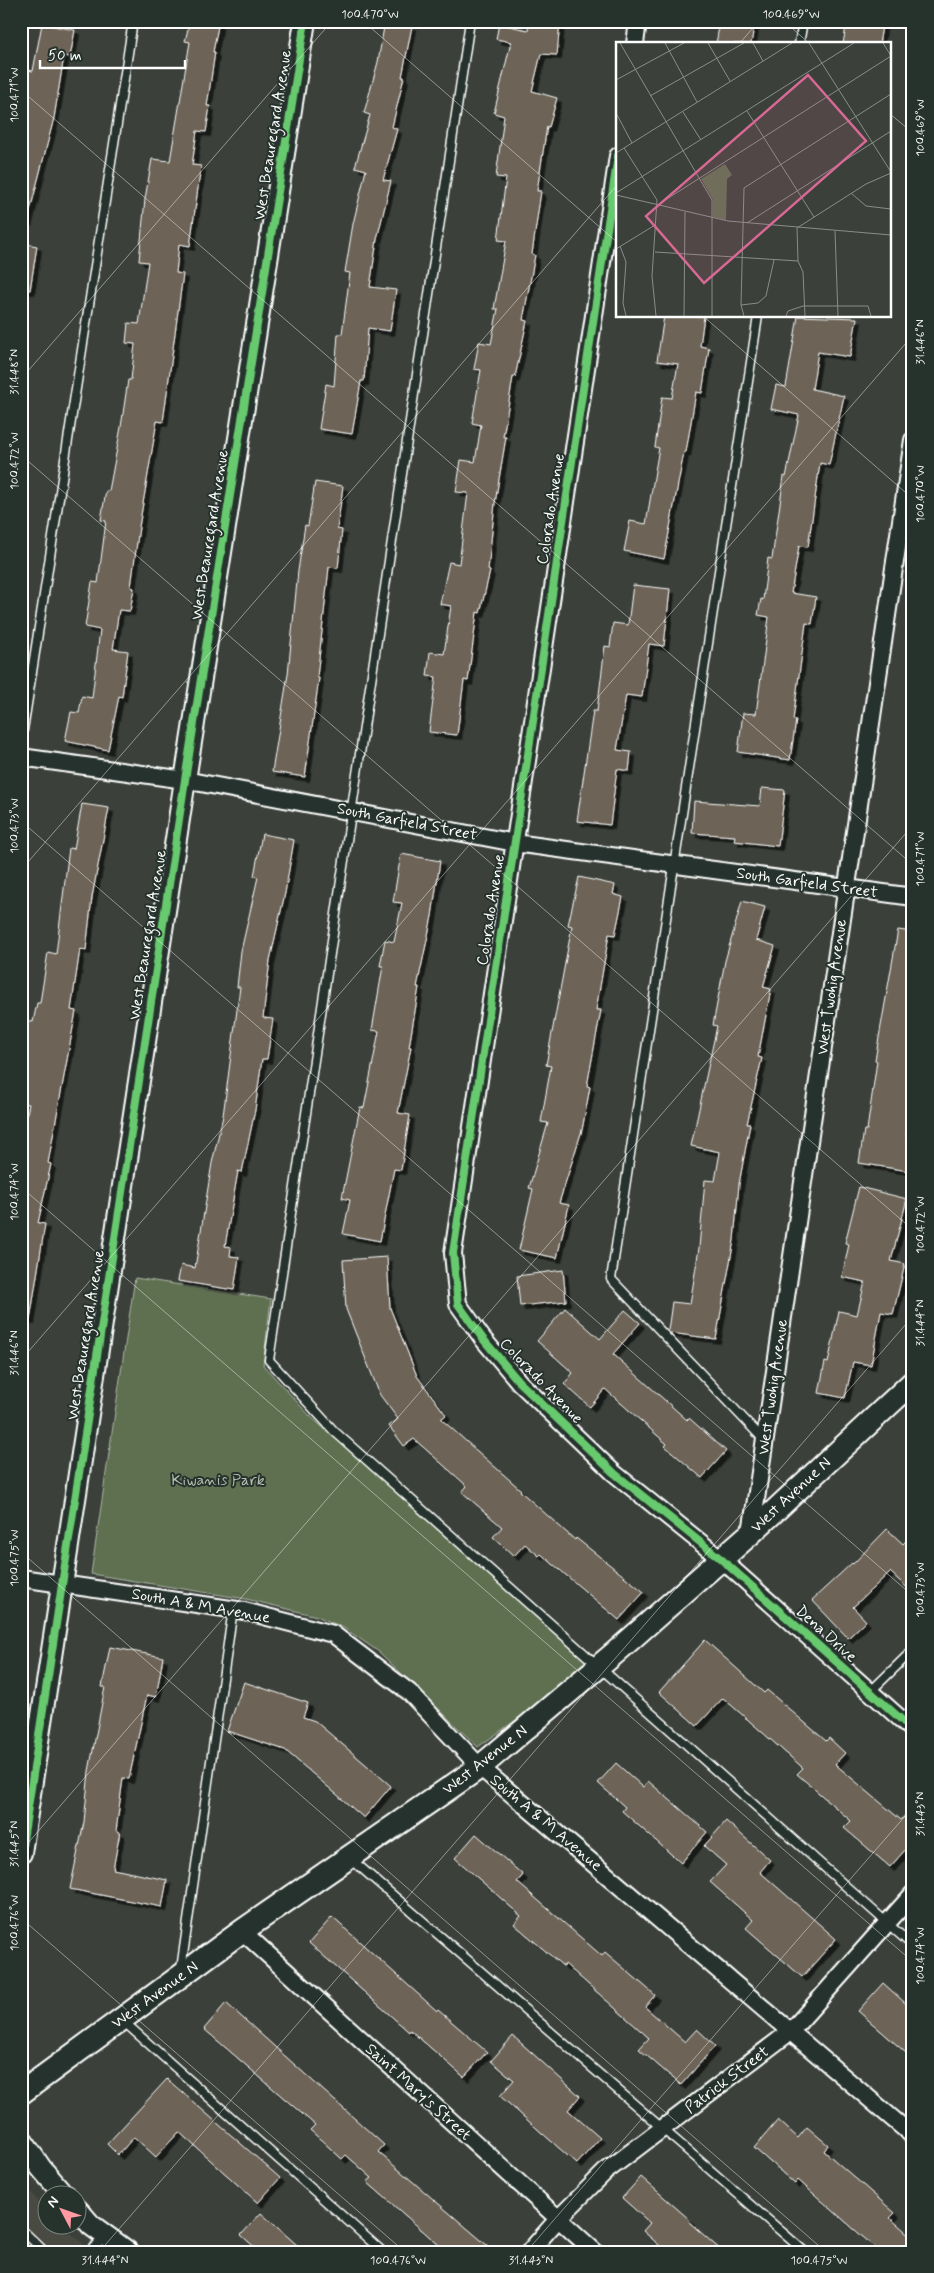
<svg xmlns="http://www.w3.org/2000/svg" width="934" height="2273" viewBox="0 0 934 2273" font-family="Mynerve,sans-serif">
<defs>
<filter id="shadow"><feDropShadow dx="4.5" dy="4.5" stdDeviation="0" flood-color="#0009"/></filter>
</defs>
<rect width="100%" height="100%" fill="#3b413a"/>
<filter id="ink" filterUnits="userSpaceOnUse"><feTurbulence type="fractalNoise" baseFrequency=".02" numOctaves="2"/><feDisplacementMap in="SourceGraphic" scale="10" xChannelSelector="R" yChannelSelector="G"/><feConvolveMatrix kernelMatrix="1 2 1 2 8 2 1 2 1" color-interpolation-filters="sRGB"/></filter>
<g filter="url(#ink)">
<!-- built -->
<path fill="#4a4b43" d="M21 2181 47 2212 48 2226H62L93 2252H21Z"/>
<!-- green -->
<path fill="#5f6f51" stroke="#afb7a8" d="M135 1278 271 1299 263 1365 310 1416 592 1666 478 1747 379 1652 344 1628 317 1616 246 1599 91 1574Z"/>
<!-- building -->
<path fill="#6d6357" stroke="#fff" filter="url(#shadow)" d="M190 21H219L213 52H215L207 106H210L206 132 197 131 192 165 201 166 190 246 179 244 176 273 183 274 163 422 157 421 139 527 131 587 134 588 130 611 119 610 113 649 128 651 122 697 119 696 108 750 65 741 71 712 79 713 82 696 92 698 100 630 85 627 92 582 98 583 106 521 101 520 106 491H109L121 427 128 380H131L135 344 126 343 128 323 139 324 148 262 139 261 145 199 152 159 170 161 190 42 185 41Z
M385 21 412 26 402 77H404L392 127 397 129 383 180 391 181 377 239 370 287 396 290 390 331 368 328 364 381H361L352 434 319 429 326 384 334 386 338 334H342L350 273 345 272 353 224 366 170 355 167 370 115 364 113 378 62Z
M529 21H560L557 55 541 54 532 91 557 98 549 127 547 126 537 191H541L532 254 535 255 523 320 527 321 515 377H513L503 437H506L495 503 488 570 490 571 480 613 477 612 468 681 464 680 457 735 429 732 436 677 427 676 430 652 444 654 451 606 440 604 449 562 459 564 468 493 456 492 461 460 475 462 481 425 472 423 481 370 474 369 479 342 491 344 498 309H494L506 241 498 240 506 178 496 177 504 116 494 113 511 42 496 39 499 24 528 30Z
M720 21H755L751 44H716Z
M847 21H883L879 44H843Z
M42 24 75 30 70 57 64 56 54 118 27 222H21V131L25 116H21V108L27 70 33 71Z
M21 243 37 246 30 290H21Z
M664 316H704L700 346 709 348 702 393 696 392 686 452H684L664 559 624 551 630 521 646 524 659 448 655 447 662 397 672 398 678 364 657 361Z
M798 316 857 318 850 357 818 352 812 389 844 396 829 465 820 463 808 547 799 546 791 593 816 597 812 624 806 623 793 720H796L790 760 738 752 743 713 756 714 769 617 758 615 761 599 763 600 768 558 772 559 784 476 786 477 799 415 771 409 776 385 786 387Z
M315 482 343 486 337 529 342 530 338 568 329 567 317 677 319 678 305 777 272 772 288 674 298 571 305 525 308 526Z
M633 585 670 589 664 646 649 644 642 697 626 695 617 750 631 752 629 771 617 769 610 825 577 821 593 711H597L605 646 610 647 613 623 628 625Z
M762 788 785 790 778 846 734 841 735 836 692 833 694 801 760 806Z
M82 804 109 808 92 897 86 950 80 949 71 1010 76 1011 48 1163 51 1164 38 1223 45 1224 30 1320 21 1319V1141L29 1104 21 1103V1019L33 1022 37 1003H40L48 952 56 954 69 848 74 849Z
M262 834 294 840 285 893 270 960 263 1018 273 1019 267 1059H262L255 1110 242 1172 238 1171 225 1246 231 1247 230 1256 239 1257 234 1290 178 1281 181 1265 195 1268 212 1163 223 1116 240 987H237L241 951 258 877 254 876Z
M401 854 440 861 432 916 417 987H419L409 1047H411L398 1113 410 1115 401 1170 394 1169 380 1241 343 1234 350 1200 342 1198 360 1107 364 1108 379 1031 372 1030 383 966H380L385 940 394 942 402 903 393 902Z
M579 877 615 885 613 894 623 897 615 935 609 934 596 1010H601L587 1086 590 1087 582 1130 559 1203 569 1205 557 1258 519 1250 533 1189 529 1188 548 1123 541 1122 551 1066 546 1065 572 926 568 925Z
M742 901 765 907 756 940 775 946 763 987 771 989 758 1057 762 1058 747 1124H750L739 1184 734 1240 716 1339 670 1333 668 1331 672 1302 690 1304 699 1248 705 1180 715 1181 720 1152 691 1146 717 1026 713 1025 725 961Z
M898 930 913 932V1036L907 1071 913 1072V1090L906 1136 913 1138 909 1171 859 1163 864 1130H867L877 1061 875 1060Z
M859 1187 907 1199 891 1261 905 1264 893 1314 881 1312 871 1365 853 1362 845 1398 819 1393 825 1362 828 1363 839 1311 857 1315 865 1282 842 1277 849 1244 845 1243Z
M387 1257 390 1308 417 1376 446 1415 441 1419 521 1490 520 1491 575 1540 576 1538 644 1592 619 1620 541 1554 539 1556 525 1544 514 1556 493 1537 502 1527 462 1492 467 1486 414 1439 404 1446 389 1426 398 1419 380 1395 346 1309 343 1260Z
M563 1270 566 1301 520 1306 517 1276Z
M565 1308 600 1339 625 1310 640 1323 613 1354 687 1420 689 1418 726 1451 702 1478 665 1446 667 1444 605 1389 590 1407 564 1384 573 1373 537 1341Z
M887 1529 903 1544 913 1534V1593L890 1572 853 1607 866 1621 848 1638 812 1600 852 1563 853 1564Z
M705 1640 764 1693 767 1690 826 1741 829 1738 845 1753 835 1764 901 1820 913 1806V1841L890 1867 844 1828 851 1821 797 1774 803 1768 723 1698 697 1726 659 1692Z
M110 1647 163 1657 156 1697 147 1695 129 1779 123 1778 116 1831 120 1832 113 1869 167 1880 162 1907 70 1889 84 1822 89 1771 105 1687H102Z
M244 1682 308 1703 303 1717 315 1721 391 1786 364 1818 285 1750 227 1731Z
M616 1763 643 1787 648 1781 707 1832 681 1863 622 1811 625 1807 598 1783Z
M726 1821 770 1860 760 1872 836 1939 802 1977 746 1928 753 1920 710 1882 726 1865 704 1846Z
M476 1834 523 1875 517 1882 602 1956 605 1952 655 1995 645 2007 685 2042 697 2029 715 2046 681 2085 639 2049 649 2038 565 1964 564 1967 514 1924 521 1916 455 1858Z
M332 1917 437 2011 438 2010 487 2052 464 2077 410 2030 409 2032 309 1943Z
M883 1983 913 2010V2059L858 2011Z
M226 2003 384 2145 378 2152 495 2252H447L367 2182 372 2178 346 2155 342 2159 310 2130 315 2125 204 2029Z
M513 2036 580 2096 568 2110 600 2138 577 2164 500 2096 514 2080 491 2061Z
M167 2079 280 2178 258 2203 179 2132 156 2157 134 2137 118 2155 107 2144Z
M778 2120 798 2138 807 2127 828 2145 824 2151 895 2213 890 2218 913 2238V2252H880L798 2180 795 2184 754 2148Z
M641 2177 690 2220 689 2222 723 2252H667L643 2231 650 2223 622 2198Z
M261 2213 305 2252H260L241 2235Z"/>
<g fill="none" stroke-linecap="round" stroke-linejoin="round">
<defs>
<path id="service" d="M470 21 269 1360 334 1431 913 1946
M799 44 803 21
M758 316 611 1279 763 1439
M21 743 133 21
M870 1692 913 1650
M351 1859 805 2252
M181 1969 233 1609
M123 2021 383 2252
M21 2229 45 2252
M88 2252 106 2237"/>
<path id="minor" d="M635 44 638 21
M618 156 453 1253 458 1304 483 1339 520 1383 614 1473 721 1559 913 1730
M21 757 185 780 515 843 913 897
M751 1533 913 440
M21 1578 244 1611 333 1634 409 1692 480 1767 913 2136
M242 1931 595 2252
M529 2252 558 2219 605 2172 791 2031 913 1894"/>
<path id="tertiary" d="M21 1853 185 780 305 21
M21 2139 41 2168 65 2196
M78 2210 91 2225 128 2252"/>
<path id="secondary" d="M21 2093 242 1931 480 1767 616 1652 751 1533 913 1382"/>
</defs>
<!-- service casing -->
<use href="#service" stroke="#fff" stroke-width="11"/>
<!-- minor casing -->
<use href="#minor" stroke="#fff" stroke-width="20"/>
<!-- tertiary casing -->
<use href="#tertiary" stroke="#fff" stroke-width="24"/>
<!-- secondary casing -->
<use href="#secondary" stroke="#fff" stroke-width="26"/>
<!-- service -->
<use href="#service" stroke="#26332d" stroke-width="8"/>
<!-- minor -->
<use href="#minor" stroke="#26332d" stroke-width="16"/>
<!-- tertiary -->
<use href="#tertiary" stroke="#26332d" stroke-width="20"/>
<!-- secondary -->
<use href="#secondary" stroke="#26332d" stroke-width="22"/>
<defs>
<path id="cycleway" d="M618 156 453 1253 458 1304 483 1339 520 1383 614 1473 721 1559 913 1730
M21 1853 185 780 305 21"/>
</defs>
<!-- cycleway casing -->
<use href="#cycleway" stroke="#26332d" stroke-width="11"/>
<!-- cycleway -->
<use href="#cycleway" stroke="#67ca6e" stroke-width="8"/>
</g>
</g>
<!-- ticks -->
<path fill="none" stroke="#fff" stroke-width="1" stroke-opacity="0.45" d="M363 21 618 243M784 21 810 44M739 44 759 21M21 90 913 865M890 114 913 133M703 316 913 499M21 379 332 21M21 455 913 1230M21 821 913 1596M21 870 618 184M21 1187 913 1962M21 1360 913 335M21 1552 826 2252M21 1851 913 825M21 1918 405 2252M99 2252 913 1316M526 2252 913 1807"/>
<g text-anchor="middle" dominant-baseline="central" stroke-width="4" stroke-linejoin="round" paint-order="stroke">
<!-- street labels -->
<g font-size="16" fill="#fff" stroke="#26332d">
<text transform="translate(273 135) rotate(-81)">West Beauregard Avenue</text>
<text transform="translate(551 509) rotate(-81)">Colorado Avenue</text>
<text transform="translate(210 535) rotate(-81)">West Beauregard Avenue</text>
<text transform="translate(407 822) rotate(11)">South Garfield Street</text>
<text transform="translate(807 883) rotate(8)">South Garfield Street</text>
<text transform="translate(491 910) rotate(-81)">Colorado Avenue</text>
<text transform="translate(148 935) rotate(-81)">West Beauregard Avenue</text>
<text transform="translate(832 987) rotate(-82)">West Twohig Avenue</text>
<text transform="translate(86 1335) rotate(-81)">West Beauregard Avenue</text>
<text transform="translate(541 1381) rotate(46)">Colorado Avenue</text>
<text transform="translate(773 1387) rotate(-82)">West Twohig Avenue</text>
<text transform="translate(791 1495) rotate(-43)">West Avenue N</text>
<text transform="translate(201 1606) rotate(10)">South A &amp; M Avenue</text>
<text transform="translate(826 1634) rotate(42)">Dena Drive</text>
<text transform="translate(485 1760) rotate(-38)">West Avenue N</text>
<text transform="translate(546 1823) rotate(40)">South A &amp; M Avenue</text>
<text transform="translate(155 1995) rotate(-36)">West Avenue N</text>
<text transform="translate(727 2080) rotate(-37)">Patrick Street</text>
<text transform="translate(418 2092) rotate(42)">Saint Mary's Street</text>
</g>
<!-- park labels -->
<g font-size="16" fill="#b7beb1" stroke="#26332d">
<text x="218" y="1480">Kiwanis Park</text>
</g>
</g>
<!-- overview -->
<g transform="translate(616 42)">
<rect width="275" height="275" fill="#3b413a"/>
<path d="M109 122 116 133 111 137 110 178 97 175V158L85 137Z" fill="#5f6f51"/>
<path fill="none" stroke="#898d89" stroke-width="1" d="M4 1 96 158V274M49 1 81 60M92 1 114 39M137 1 147 19M193 1 275 130M267 1 275 14M0 38 68 1M34 54 128 1M131 69 198 175M67 70 85 98M0 71 16 101M8 106 41 158 36 234 40 274M0 111 176 1M0 151 238 1M235 151 250 164 275 167M0 153 112 179 275 193M43 162 275 14M131 181 275 89M219 189 222 274M4 204 10 220 7 261 10 274M0 207 39 183M39 210 182 219M125 263 142 261 150 254 158 218M68 274 69 170M128 274 125 263 128 146 275 52M170 274 172 269 187 264H252L255 274M189 274 187 230 182 219 181 186 250 142 275 131"/>
<path fill="#d76994" fill-opacity="0.15" stroke="#d76994" stroke-width="2.5" d="M192 33 250 99 88 241 30 174Z"/>
<rect width="275" height="275" fill="none" stroke="#fff" stroke-width="2.5"/>
</g>
<!-- margin -->
<rect width="934" height="2273" fill="none" stroke="#26332d" stroke-width="55"/>
<!-- north arrow -->
<g transform="translate(62 2210) rotate(311)"><circle r="24" fill="#26332d" stroke="#7d8581"/>
<path d="M0-4L9 19L0 12L-9 19Z" fill="#ff9aa2"/>
<text y="-8" font-size="14" font-weight="bold" text-anchor="middle" fill="#ffffff">N</text>
</g>
<!-- scale -->
<path d="M40 60v8h145v-8" fill="none" stroke="#ffffff" stroke-width="2.5"/>
<text x="48" y="60" font-size="15" fill="#ffffff" stroke="#26332d" stroke-width="4" paint-order="stroke">50 m</text>
<rect x="28" y="28" width="878" height="2218" fill="none" stroke="#fff" stroke-width="2"/>
<g font-size="12" text-anchor="middle" fill="#fff">
<text x="370" y="18">100.470°W</text>
<text x="791" y="18">100.469°W</text>
<text transform="translate(14 95) rotate(-90)" y="4">100.471°W</text>
<text transform="translate(920 128) rotate(-90)" y="4">100.469°W</text>
<text transform="translate(920 342) rotate(-90)" y="4">31.446°N</text>
<text transform="translate(14 372) rotate(-90)" y="4">31.448°N</text>
<text transform="translate(14 461) rotate(-90)" y="4">100.472°W</text>
<text transform="translate(920 494) rotate(-90)" y="4">100.470°W</text>
<text transform="translate(14 826) rotate(-90)" y="4">100.473°W</text>
<text transform="translate(920 859) rotate(-90)" y="4">100.471°W</text>
<text transform="translate(14 1192) rotate(-90)" y="4">100.474°W</text>
<text transform="translate(920 1225) rotate(-90)" y="4">100.472°W</text>
<text transform="translate(920 1323) rotate(-90)" y="4">31.444°N</text>
<text transform="translate(14 1353) rotate(-90)" y="4">31.446°N</text>
<text transform="translate(14 1558) rotate(-90)" y="4">100.475°W</text>
<text transform="translate(920 1590) rotate(-90)" y="4">100.473°W</text>
<text transform="translate(920 1814) rotate(-90)" y="4">31.443°N</text>
<text transform="translate(14 1844) rotate(-90)" y="4">31.445°N</text>
<text transform="translate(14 1923) rotate(-90)" y="4">100.476°W</text>
<text transform="translate(920 1956) rotate(-90)" y="4">100.474°W</text>
<text x="105" y="2264">31.444°N</text>
<text x="398" y="2264">100.476°W</text>
<text x="531" y="2264">31.443°N</text>
<text x="819" y="2264">100.475°W</text>
</g>
</svg>
